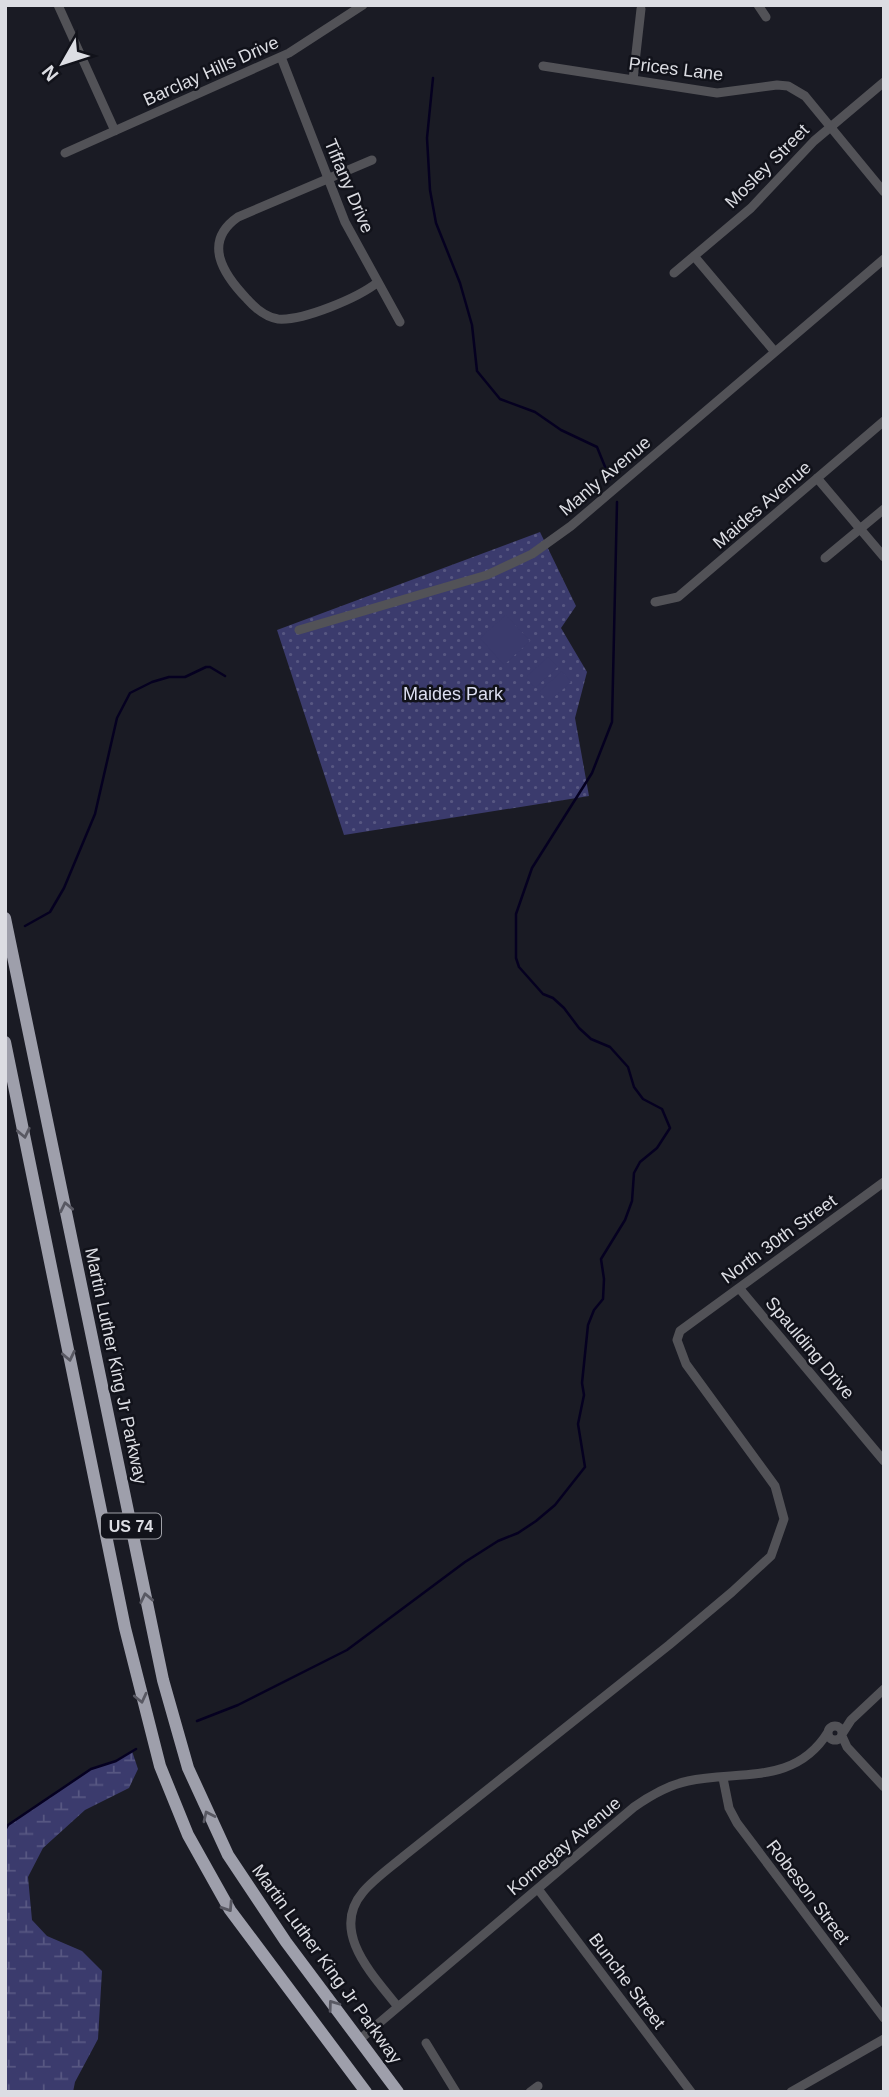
<svg xmlns="http://www.w3.org/2000/svg" width="889" height="2097" viewBox="0 0 889 2097" font-family="Arial,sans-serif">
<defs>
<pattern id="grass-dots" width="8" height="8" patternUnits="userSpaceOnUse" patternTransform="scale(1.75)"><rect width="8" height="8" fill="#3b3b6d"/><path d="M2 2h.1M6 6h.1" fill="none" stroke="#575782" stroke-width="1.8" stroke-linecap="round"/></pattern>
<pattern id="wetland-marsh" width="20" height="14" patternUnits="userSpaceOnUse" patternTransform="scale(1.75)"><rect width="20" height="14" fill="#3b3b6d"/><path d="M1 5h8M5 5V1M11 12h8M15 12V8" fill="none" stroke="#575782"/></pattern>
</defs>
<rect width="100%" height="100%" fill="#1a1b24"/>
<!-- grass -->
<path fill="url(#grass-dots)" d="M540 532 576 606 561 628 587 672 575 718 589 796 344 835 277 630Z"/>
<!-- wetland -->
<path fill="url(#wetland-marsh)" d="M132 1751 138 1769 129 1788 85 1810 43 1848 28 1877 32 1920 47 1936 82 1951 102 1971 98 2039 75 2082 73 2092H5V1830L8 1825 91 1769 116 1761Z"/>
<!-- pitch -->
<path fill="#3b3b6d" d="M506 615 530 641 504 665 480 638Z
M548 657 558 667 535 688 526 677Z
M562 671 571 682 549 702 539 692Z"/>
<g fill="none" stroke-linecap="round" stroke-linejoin="round">
<!-- stream -->
<path stroke="#050020" stroke-width="2.5" d="M433 78 427 138 430 190 436 223 460 283 472 325 477 371 500 399 535 412 561 430 597 447 610 479
M25 926 50 912 64 888 95 814 117 718 130 693 152 682 169 677H185L206 667H210L225 676
M197 1721 238 1705 347 1650 465 1562 498 1541 518 1533 536 1521 555 1505 585 1467 578 1424 584 1395 582 1383 588 1325 594 1310 603 1299 604 1279 601 1259 625 1220 632 1201 634 1173 640 1162 657 1148 670 1128 662 1109 643 1099 634 1087 628 1067 610 1047 591 1039 579 1028 564 1008 553 998 543 994 519 967 516 958V914L532 868 592 773 612 722 617 502
M5 1830 8 1825 91 1769 116 1761 136 1749"/>
<!-- minor -->
<path stroke="#525257" stroke-width="9" d="M58 5 115 131
M758 5 766 17
M281 57 345 222 400 322
M543 66 717 93 777 85 788 86 805 96 884 192
M633 80 641 9
M65 153 289 53 363 5
M372 160 238 217C202 242 223 274 247 299 255 308 265 317 278 319 303 321 358 298 378 282
M694 256 775 352
M674 273 751 208 814 141 884 82
M817 478 884 557
M825 558 884 509
M655 602 678 597 884 421
M299 630 487 575 532 554 571 526 884 259
M739 1288 884 1461
M828 1733a7 7 0 1 1 14 0a7 7 0 1 1-14 0Z
M842 1734 851 1720 884 1689
M842 1736 847 1747 884 1787
M723 1778 729 1808 737 1823 884 2018
M538 1889 691 2092
M398 2007C374 1976 329 1932 363 1892 374 1879 391 1867 404 1856L669 1645 732 1592 771 1556 784 1519 775 1486 686 1364 677 1340 680 1331 884 1182
M359 2040 634 1807C651 1795 668 1785 688 1781 738 1770 795 1786 828 1732
M426 2043 456 2092
M530 2092 538 2086
M791 2092 884 2039"/>
<!-- highway -->
<path stroke="#9e9fab" stroke-width="12" d="M5 918 163 1680 188 1768 228 1855 286 1942 398 2092
M5 1042 125 1628 160 1766 188 1835 230 1910 366 2092"/>
</g>
<!-- one-way arrows -->
<defs><path id="oneway-chevron" d="M-2-3.5L2.5 0L-2 3.5" fill="none" stroke-width="1.6" stroke-linecap="round" stroke-linejoin="round" transform="scale(1.75)"/></defs>
<g stroke="#585862">
<use href="#oneway-chevron" transform="translate(24 1133) rotate(78)"/>
<use href="#oneway-chevron" transform="translate(66 1207) rotate(-102)"/>
<use href="#oneway-chevron" transform="translate(69 1356) rotate(78)"/>
<use href="#oneway-chevron" transform="translate(146 1598) rotate(-102)"/>
<use href="#oneway-chevron" transform="translate(141 1698) rotate(77)"/>
<use href="#oneway-chevron" transform="translate(208 1816) rotate(-115)"/>
<use href="#oneway-chevron" transform="translate(228 1907) rotate(57)"/>
<use href="#oneway-chevron" transform="translate(333 2005) rotate(-126)"/>
</g>
<g text-anchor="middle" dominant-baseline="central" stroke-width="5" stroke-linejoin="round" paint-order="stroke">
<!-- shield labels -->
<rect fill="#11121a" stroke="#9fa0a7" stroke-width="2" x="101" y="1513.5" width="60" height="25" rx="5"/>
<g font-size="16" font-weight="bold" fill="#dcdde3">
<text x="131" y="1526">US 74</text>
</g>
<!-- street labels -->
<g font-size="18" fill="#dcdde3" stroke="#11121a">
<text transform="translate(676 69) rotate(7)">Prices Lane</text>
<text transform="translate(211 71) rotate(-24)">Barclay Hills Drive</text>
<text transform="translate(767 166) rotate(-45)">Mosley Street</text>
<text transform="translate(349 186) rotate(67)">Tiffany Drive</text>
<text transform="translate(605 476) rotate(-40)">Manly Avenue</text>
<text transform="translate(762 505) rotate(-41)">Maides Avenue</text>
<text transform="translate(779 1239) rotate(-36)">North 30th Street</text>
<text transform="translate(810 1348) rotate(50)">Spaulding Drive</text>
<text transform="translate(116 1366) rotate(78)">Martin Luther King Jr Parkway</text>
<text transform="translate(564 1846) rotate(-40)">Kornegay Avenue</text>
<text transform="translate(808 1892) rotate(53)">Robeson Street</text>
<text transform="translate(327 1964) rotate(54)">Martin Luther King Jr Parkway</text>
<text transform="translate(627 1981) rotate(53)">Bunche Street</text>
</g>
<!-- park labels -->
<g font-size="18" fill="#dddff1" stroke="#11121a">
<text x="453" y="694">Maides Park</text>
</g>
</g>
<!-- border -->
<rect width="889" height="2097" fill="none" stroke="#dcdde3" stroke-width="14"/>
<!-- north arrow -->
<g transform="translate(63 63) rotate(231)" stroke="#11121a" stroke-width="5" paint-order="stroke">
<path d="M0-5L12 26L0 18L-12 26Z" fill="#dcdde3"/>
<text y="-10" font-size="19" font-weight="bold" text-anchor="middle" fill="#dcdde3">N</text>
</g>
</svg>
